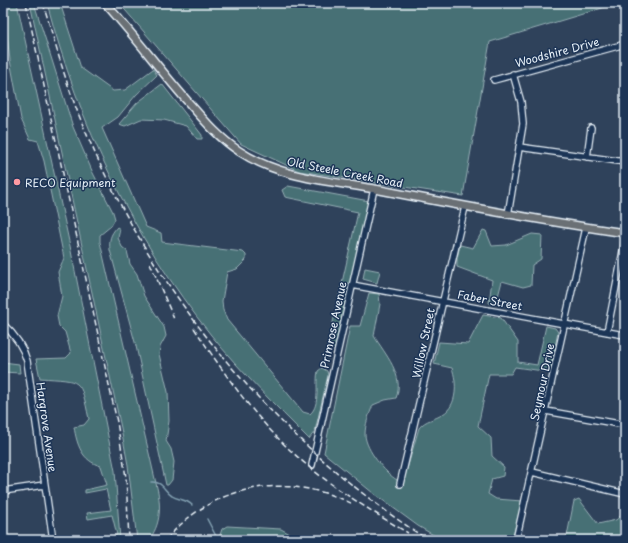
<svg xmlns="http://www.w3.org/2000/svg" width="628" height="543" viewBox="0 0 628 543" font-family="'Playpen Sans',sans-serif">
<rect width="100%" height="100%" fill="#2f425b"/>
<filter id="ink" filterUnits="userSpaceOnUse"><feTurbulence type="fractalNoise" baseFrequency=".025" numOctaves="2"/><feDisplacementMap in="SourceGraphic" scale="8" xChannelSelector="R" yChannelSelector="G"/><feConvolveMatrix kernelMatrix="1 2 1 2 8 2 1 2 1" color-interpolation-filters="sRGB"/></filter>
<g filter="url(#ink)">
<!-- green -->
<path fill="#466f74" stroke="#97b0b6" d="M3 3H17L70 246 115 471 120 540H102L117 535 112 515 88 519 87 513 111 510 106 489 85 493V490L107 485 101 466C82 461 77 445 74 427L84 425 89 419C80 377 82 381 40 378L36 359 66 358 71 353 65 332 59 326 57 316 62 296 58 272 64 258 44 161 38 141 30 139 21 119 10 60Z
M30 3H34L73 127 93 173 113 212 115 219 111 226 100 235V242L158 492C161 510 160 525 149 540H137L128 465 121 428Z
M47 3H60L81 68 113 91 125 90 153 69 157 75 136 95 118 117 102 128 146 227 161 233 162 242 243 252 246 255V260L237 269 227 272 222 301 223 310 227 320 303 412 310 414C321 405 315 383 318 371L322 368 327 371 328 375 315 431 309 439C275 405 241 372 211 335 132 237 79 124 47 3Z
M119 3H619L490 42 463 196 299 171 241 144Z
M162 84 202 135V139H197L186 126 164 120 141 119 125 126 119 124 137 103Z
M288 186 369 201 335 349H327L358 212 285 197 282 190Z
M117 227 120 229 118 238 122 247 127 251 130 264 137 274 144 296 164 327 166 336 160 347 159 354 168 392 169 421 166 441 171 449 174 462 172 480 168 485H166L136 346 110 250C109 240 110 235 117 227Z
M483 230 486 231 492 246 506 245 532 234 542 235 541 259 532 265 531 285 523 287 502 281 496 304 489 303 492 280 457 267V258L460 245 473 248Z
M365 268 380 271 377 283 363 279Z
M369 293 379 294 380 304 374 336C385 354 405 376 396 398L385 400 373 405C369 415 365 424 365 435 366 450 385 473 397 480L404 479 419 428C426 419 435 420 443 414 458 405 457 382 452 368L434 364 439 342 468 344 483 315 501 318 518 342V362L537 365 546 326 555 328 558 332 550 372 515 367 511 374H489L478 426 491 438 492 456 504 467 503 476 492 479 488 494 496 499 522 501 512 540H442L418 526 373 493 324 453 350 326H360Z
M3 362 19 364 20 373 3 372Z
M579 499 598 524 616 520 625 512V537L620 540H563L567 536 574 501Z
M227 526 281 529 301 540H216L220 535 222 529Z"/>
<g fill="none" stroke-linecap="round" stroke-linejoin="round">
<!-- stream -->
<path stroke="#83a1b2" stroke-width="1.5" d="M151 482C163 481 164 491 172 496 178 500 186 499 192 505
M207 519 218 540"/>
<defs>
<path id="minor" d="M494 80 625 44
M519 147 625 162
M587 157 591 128
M508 215 523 124 521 102 513 74
M352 285 624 335
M3 324C15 335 23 346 27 361L53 540
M607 332 625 241
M546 411 625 425
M312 465 374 189
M532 472 625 494
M400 484 465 207
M3 491 44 485
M516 540 586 228"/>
<path id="major" d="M105 3C134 35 160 70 189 103 204 120 219 138 239 151 281 179 332 181 380 190 462 206 543 221 625 233"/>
</defs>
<!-- minor casing -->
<use href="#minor" stroke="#e8f1f8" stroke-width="8"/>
<!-- major casing -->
<use href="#major" stroke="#e8f1f8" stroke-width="10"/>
<!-- minor -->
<use href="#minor" stroke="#1d3557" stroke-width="5.5"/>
<!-- major -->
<use href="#major" stroke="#6b6f75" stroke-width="7"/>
<!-- rail -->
<path stroke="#e8f1f8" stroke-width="1.5" stroke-dasharray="6 3" stroke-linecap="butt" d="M26 3 117 422 126 477 129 540
M43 3C55 43 66 84 82 123 152 293 274 440 428 540
M150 263 174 319
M194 328C222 370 251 413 288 448 323 482 366 508 408 533
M166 540C213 483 288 472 353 504"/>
</g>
</g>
<!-- markers -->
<circle fill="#ff9aa2" stroke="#1d3557" stroke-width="1.5" cx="17" cy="182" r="4"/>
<g text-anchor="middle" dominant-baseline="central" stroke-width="3" stroke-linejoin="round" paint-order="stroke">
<!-- street labels -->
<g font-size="11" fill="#e8f1f8" stroke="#1d3557">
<text transform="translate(557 52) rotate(-15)">Woodshire Drive</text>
<text transform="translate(345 172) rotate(11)">Old Steele Creek Road</text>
<text transform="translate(490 300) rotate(11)">Faber Street</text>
<text transform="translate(333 325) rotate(-78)">Primrose Avenue</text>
<text transform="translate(423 343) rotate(-78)">Willow Street</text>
<text transform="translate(542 382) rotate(-78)">Seymour Drive</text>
<text transform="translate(47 427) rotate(82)">Hargrove Avenue</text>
</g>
<!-- poi labels -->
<g font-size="11" fill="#e8f1f8" stroke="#1d3557" text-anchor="start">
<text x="25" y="182">RECO Equipment</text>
</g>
</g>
<!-- margin -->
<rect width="628" height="543" fill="none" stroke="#1d3557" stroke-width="16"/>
<rect x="8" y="8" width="612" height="527" fill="none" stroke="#e8f1f8" stroke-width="1.5" filter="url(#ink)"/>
</svg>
